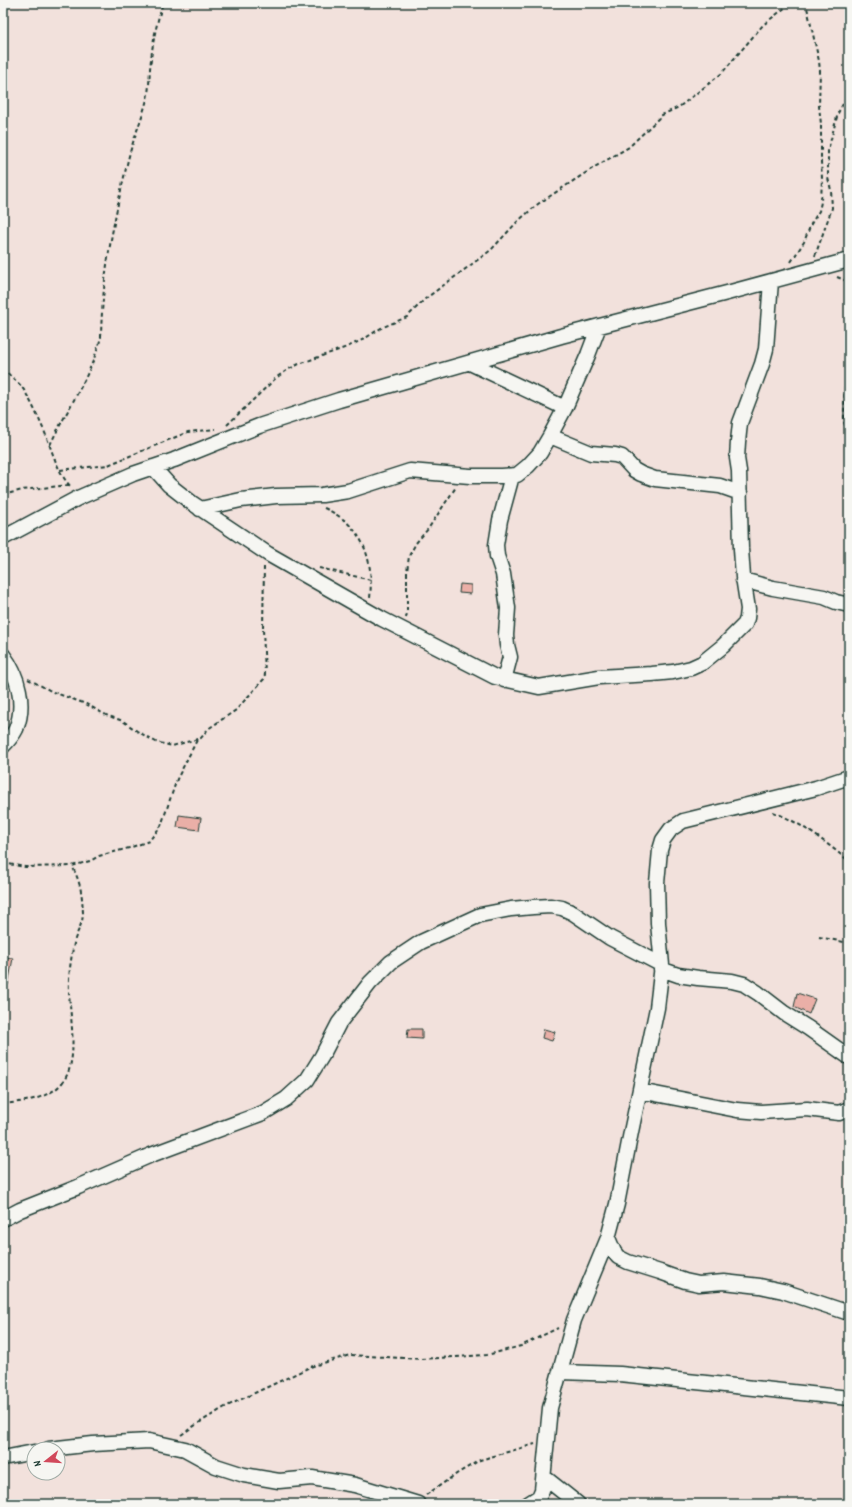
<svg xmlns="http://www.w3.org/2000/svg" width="852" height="1507" viewBox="0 0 852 1507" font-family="Dekko,sans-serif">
<rect width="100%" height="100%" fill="#f2e1dc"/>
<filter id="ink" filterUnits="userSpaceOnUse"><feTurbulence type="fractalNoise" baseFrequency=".025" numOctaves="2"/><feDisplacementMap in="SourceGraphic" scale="8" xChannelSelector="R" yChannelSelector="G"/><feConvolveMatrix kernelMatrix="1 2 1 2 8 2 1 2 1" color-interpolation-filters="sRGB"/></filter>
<g filter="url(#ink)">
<!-- building -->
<path fill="#eaafa7" stroke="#1f3d34" d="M460 584 471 585V594L459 593Z
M179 815 201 818 199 830 177 827Z
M3 957 13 958 8 985H3Z
M797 993 815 999 809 1014 794 1007Z
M408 1029H422V1039L407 1038Z
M544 1029 555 1032 552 1041 542 1038Z"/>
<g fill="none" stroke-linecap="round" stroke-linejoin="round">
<defs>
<path id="street" d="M470 363 565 408
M550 436 591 453 615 455 622 457 634 470 641 474 655 479 720 486 740 493
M153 467 169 485 192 503 268 554 382 619 495 677 539 687 599 677 652 674 673 672 691 668 702 663 723 646 745 624 747 618 748 609 743 577 741 549 739 471 737 458 738 442 740 423 762 364 766 349 771 281
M200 509 241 500 276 496 322 495 348 491 410 471 470 476H502L517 475 528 466 540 453 550 436 565 408 588 355 599 326
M3 538 78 498 133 474 174 460 259 426 339 400 561 336 727 293 849 260
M743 580 773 588 824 597 836 602 849 605
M3 655C18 675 26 704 16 729 13 735 8 741 3 746
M504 680 510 657 507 645 506 635 508 608 503 574 497 556 496 545 500 520 512 476
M661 969 678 975 698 978 732 981 744 984 758 993 784 1013 808 1028 849 1057
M640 1091 737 1110 761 1112 807 1109 839 1113 849 1109
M3 1219 20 1210 78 1187 151 1155 263 1113 286 1099 307 1080 322 1056 339 1023 370 983 391 962 421 942 480 915 511 909 533 907 551 906 562 908 573 913 610 938 662 965
M608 1238 614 1252 618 1257 628 1262 660 1272 685 1281 699 1284 724 1282 760 1286 783 1291 849 1313
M560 1372 620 1374 849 1398
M49 1449 93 1444 149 1441 185 1449 216 1466 244 1475 279 1481 312 1478 355 1485 418 1504
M3 1458 34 1452
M544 1477 578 1504
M528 1504 539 1497 542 1490 550 1408 574 1320 608 1238 617 1204 631 1132 657 1008 662 965 658 923 657 883 660 850 663 840 671 829 683 821 816 788 849 777"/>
</defs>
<!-- street casing -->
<use href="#street" stroke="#1f3d34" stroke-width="17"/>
<!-- path -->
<path stroke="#1f3d34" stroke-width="2" stroke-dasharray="4 3" stroke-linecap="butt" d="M815 256 832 208 831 190 828 178V150L838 113 849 93
M791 262 804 242 811 224 819 211 821 202 822 178 821 162V124L819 106 820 71 819 61 806 3
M837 277 849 282
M849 345 845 382 844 421 849 443
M3 368C8 375 15 379 21 386 28 395 36 412 41 424 51 444 55 470 71 487
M227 425 277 377 289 369 299 364 347 347 364 339 381 328 407 317 425 299 491 250 518 221 538 204 593 168 629 147 662 115 679 107 721 74 763 25 791 3
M50 445C67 409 91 376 101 337 102 277 114 218 128 160 133 139 142 119 147 99 150 85 149 73 151 60 153 40 157 21 163 3
M60 470 108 465 188 432 215 429
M3 495 22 490 69 485
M324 508C363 525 374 559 370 598
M319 568 371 580
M406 618 407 613V572L409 556 416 543 428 529 456 487
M28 679 53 692 86 704 106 715 123 721 137 731 156 742 172 746 201 738 208 729 236 710 264 679 265 674 263 629 264 566
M773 812C802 823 825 842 849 861
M3 863 25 867 72 866 90 861 99 856 129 848 149 841 161 826 177 779 197 740
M819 937 849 943
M3 1104C22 1102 49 1099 62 1083 82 1059 67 1008 69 979 70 965 72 952 75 939 78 930 83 923 83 913 82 894 81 883 72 866
M181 1435 197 1424 225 1407 310 1367 350 1355 421 1359 487 1355 521 1346 558 1328
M426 1495 458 1473 480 1460 535 1444"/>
<!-- street -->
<use href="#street" stroke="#f6f6f2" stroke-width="14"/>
</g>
</g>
<!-- margin -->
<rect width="852" height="1507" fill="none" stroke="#f6f6f2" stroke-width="16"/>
<rect x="8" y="8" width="836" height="1491" fill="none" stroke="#1f3d34" stroke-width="1.5" filter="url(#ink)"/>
<!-- north arrow -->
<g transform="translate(46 1461) rotate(253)"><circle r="19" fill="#f6f6f2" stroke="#a0aca6"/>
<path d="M0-3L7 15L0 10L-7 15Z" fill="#d1495b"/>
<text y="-6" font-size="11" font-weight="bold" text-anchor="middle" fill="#1f3d34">N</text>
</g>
</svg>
